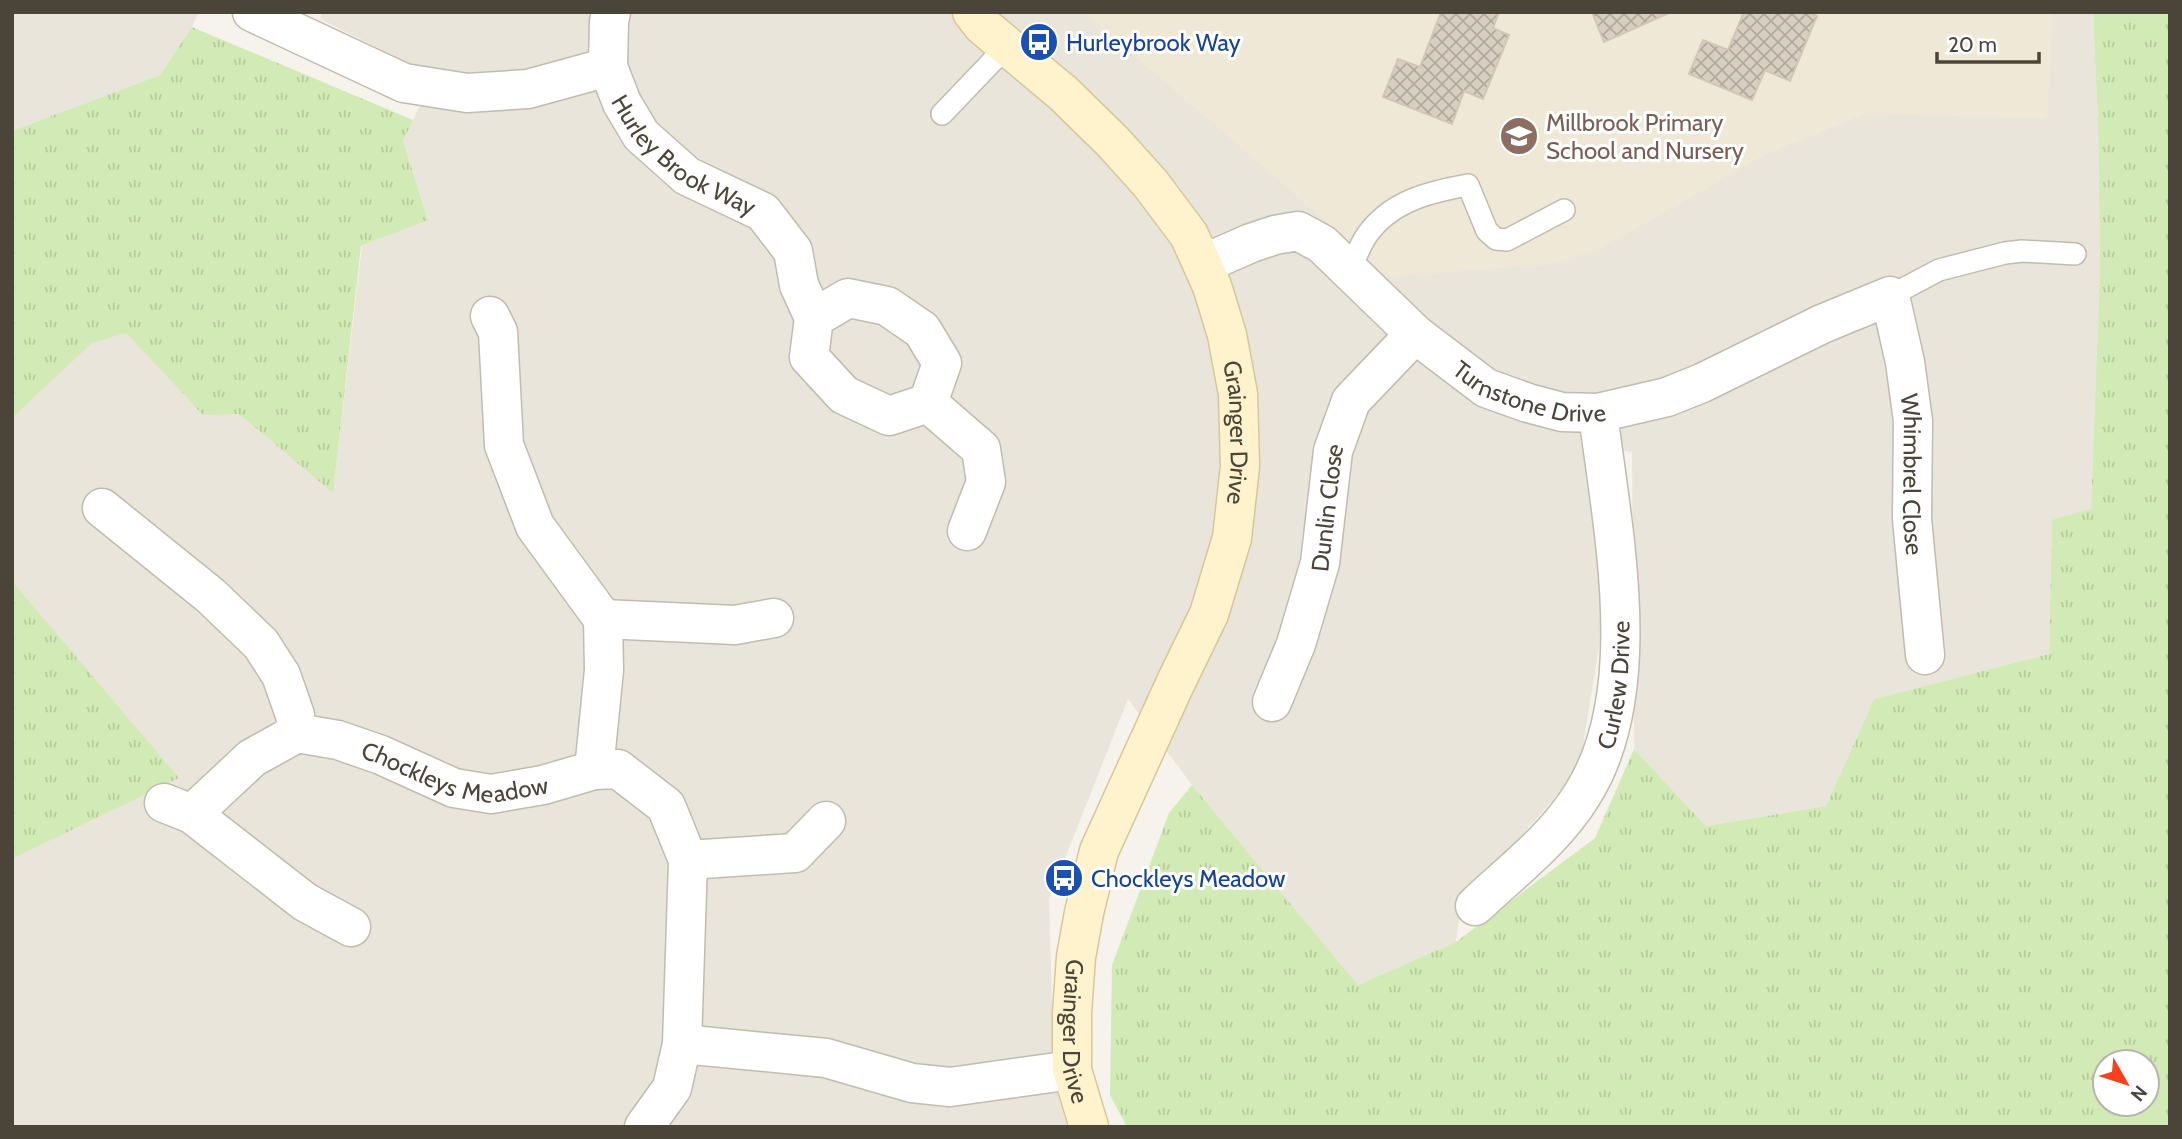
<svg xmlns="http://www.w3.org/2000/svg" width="2182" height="1139" viewBox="0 0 2182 1139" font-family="Cabin,sans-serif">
<defs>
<pattern id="park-tufts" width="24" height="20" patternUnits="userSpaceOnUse" patternTransform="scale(1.75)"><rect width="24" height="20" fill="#d2eab5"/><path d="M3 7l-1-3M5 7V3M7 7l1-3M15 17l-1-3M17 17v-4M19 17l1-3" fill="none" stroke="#b6ca9c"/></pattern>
<pattern id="building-cross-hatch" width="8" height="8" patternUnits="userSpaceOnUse" patternTransform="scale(1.75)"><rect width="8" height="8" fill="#d8cfc1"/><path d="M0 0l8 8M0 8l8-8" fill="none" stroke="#b1aa9e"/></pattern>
</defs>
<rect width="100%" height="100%" fill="#f6f3ec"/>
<!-- residential -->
<path fill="#eae5da" d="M12 12H199L192 27 160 75 12 131Z
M322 12H2093L2098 124 2100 267 2091 510 2052 521 2049 654 1874 699 1826 806 1706 826 1634 749 1632 452 1588 446 1605 609 1579 771 1461 903 1456 942 1358 985 1192 785 1128 699 1049 899 1054 1079 1069 1127H12V859L178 778 12 581V418L92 342 126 333 203 414H239L333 492 362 246 428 219 403 141 434 76 320 19Z"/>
<!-- education -->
<path fill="#efe8d6" d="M1084 12H2053L2047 118 1865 114 1766 154 1602 248 1552 264 1387 277 1311 208Z"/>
<!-- park -->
<path fill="url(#park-tufts)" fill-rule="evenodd" d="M2093 12H2170V1127H1127L1110 1095 1112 965 1169 813 1192 785 1358 985 1456 942 1595 838 1634 749 1706 826 1826 806 1874 699 2049 654 2052 520 2091 509 2100 267 2098 124ZM2105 1062H2147V1104H2105Z
M192 27 413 120 403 141 428 220 361 246 333 493 239 414 203 415 126 333 92 343 12 418V131L160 75Z
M12 581 179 778 12 859Z"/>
<!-- building -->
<path fill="url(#building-cross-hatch)" stroke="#d3c7b4" stroke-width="2" d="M1441 12H1499L1493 28 1509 35 1483 99 1464 91 1452 124 1383 97 1398 59 1420 67Z
M1592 12H1671L1604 42Z
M1744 12H1808L1817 16 1790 81 1765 70 1752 100 1689 74 1703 40 1728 50Z"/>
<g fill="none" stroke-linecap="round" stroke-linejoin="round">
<defs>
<path id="lane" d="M942 114 1007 46
M1350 270C1355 259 1360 245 1367 235 1391 201 1429 192 1468 185L1487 231 1496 239 1507 240 1564 210
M1890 296 1939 270 2005 253 2022 251 2075 254"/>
<g id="street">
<path d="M252 12 404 83 467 93 528 89 608 67"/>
<path id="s1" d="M611 12 609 22 608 67 622 103 641 135 687 176 763 212 793 251 799 285 814 318 809 357 844 395 889 416 928 403 942 363 922 330 887 306 848 298 814 318"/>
<path id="s2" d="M1203 264 1251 243 1275 235 1298 231 1322 244 1415 334 1486 388 1528 403 1562 412 1598 413 1667 397 1702 383 1822 324 1890 296 1905 362 1913 421 1912 519 1925 655"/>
<path d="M490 316 498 332 504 445 535 526 603 619 604 670 594 770"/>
<path d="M928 403 981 449 986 482 967 531"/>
<path id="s3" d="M102 508 211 596 261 644 281 675 295 715 297 733 338 740 381 755 454 788 491 794 543 785 594 770 618 769 666 806 688 860 682 1044 672 1088 644 1127"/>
<path d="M603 619 735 625 774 618"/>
<path id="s4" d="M1272 702 1296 644 1320 563 1333 451 1351 401 1415 334"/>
<path d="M164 803 192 814 305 902 351 927"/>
<path d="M192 814 252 758 297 733"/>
<path d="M688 860 795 853 826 821"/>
<path id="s5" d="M1475 906C1512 871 1555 839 1582 795 1648 692 1612 528 1598 413"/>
<path d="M682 1044 826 1058 912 1083 950 1087 1072 1070"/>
</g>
<g id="secondary">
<path id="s6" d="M972 12 983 26 1064 94 1113 142 1150 183 1189 235 1212 286 1227 335 1238 394 1240 466 1232 538 1209 614 1175 684 1099 851 1084 913 1076 957 1072 1013V1070L1089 1127"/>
</g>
</defs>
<!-- lane casing -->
<use href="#lane" stroke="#c2bbae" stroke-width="24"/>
<!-- street casing -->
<use href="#street" stroke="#c2bbae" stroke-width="41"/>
<!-- secondary casing -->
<use href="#secondary" stroke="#d6c79b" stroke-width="41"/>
<!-- lane -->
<use href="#lane" stroke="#fff" stroke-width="21"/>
<!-- street -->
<use href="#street" stroke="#fff" stroke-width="38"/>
<!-- secondary -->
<use href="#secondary" stroke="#fff3cd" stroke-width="38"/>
</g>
<!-- icons -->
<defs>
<symbol id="bus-disc" viewBox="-11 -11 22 22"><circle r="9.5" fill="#1a4fb4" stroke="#fff"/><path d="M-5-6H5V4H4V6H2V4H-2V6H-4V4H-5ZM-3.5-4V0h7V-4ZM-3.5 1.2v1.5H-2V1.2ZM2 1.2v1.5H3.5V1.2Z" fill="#fff"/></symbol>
<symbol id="school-disc" viewBox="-11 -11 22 22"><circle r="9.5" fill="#8d6e63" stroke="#fff"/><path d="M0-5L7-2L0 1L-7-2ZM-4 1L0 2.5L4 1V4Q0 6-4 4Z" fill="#fff"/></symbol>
</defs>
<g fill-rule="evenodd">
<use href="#bus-disc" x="1017" y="20" width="44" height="44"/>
<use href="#school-disc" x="1497" y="114" width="44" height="44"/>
<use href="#bus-disc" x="1042" y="856" width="44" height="44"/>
</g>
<g text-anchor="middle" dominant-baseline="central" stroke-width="6" stroke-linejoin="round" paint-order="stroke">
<!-- transit labels -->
<g font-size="24" fill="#164399" stroke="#fff" text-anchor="start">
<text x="1066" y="42">Hurleybrook Way</text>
<text x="1091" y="878">Chockleys Meadow</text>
</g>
<!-- education labels -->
<g font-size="24" fill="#785e54" stroke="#fff" text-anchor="start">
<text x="1546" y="122">Millbrook Primary<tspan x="1546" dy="28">School and Nursery</tspan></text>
</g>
<!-- street labels -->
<g font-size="24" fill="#4b4439" stroke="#fff">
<text stroke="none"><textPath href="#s1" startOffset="177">Hurley Brook Way</textPath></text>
<text stroke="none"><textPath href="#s2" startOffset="390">Turnstone Drive</textPath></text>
<text stroke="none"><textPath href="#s6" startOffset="518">Grainger Drive</textPath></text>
<text stroke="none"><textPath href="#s2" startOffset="959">Whimbrel Close</textPath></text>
<text stroke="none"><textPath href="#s4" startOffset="203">Dunlin Close</textPath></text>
<text stroke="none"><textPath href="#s5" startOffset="271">Curlew Drive</textPath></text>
<text stroke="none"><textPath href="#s3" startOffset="472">Chockleys Meadow</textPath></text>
<text stroke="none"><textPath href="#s6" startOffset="1148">Grainger Drive</textPath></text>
</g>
</g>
<!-- border -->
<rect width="2182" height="1139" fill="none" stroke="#4b4439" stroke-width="28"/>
<!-- north arrow -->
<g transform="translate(2126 1083) rotate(129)"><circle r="33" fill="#ffffff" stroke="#b7b4b0" stroke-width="2"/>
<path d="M0-5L12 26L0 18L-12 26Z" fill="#fc3f1d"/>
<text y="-10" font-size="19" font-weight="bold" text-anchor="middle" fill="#4b4439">N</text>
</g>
<!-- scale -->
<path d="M1937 52v10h102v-10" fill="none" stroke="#4b4439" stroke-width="3.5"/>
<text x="1948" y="52" font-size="21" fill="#4b4439" stroke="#ffffff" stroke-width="5" paint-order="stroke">20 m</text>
</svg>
